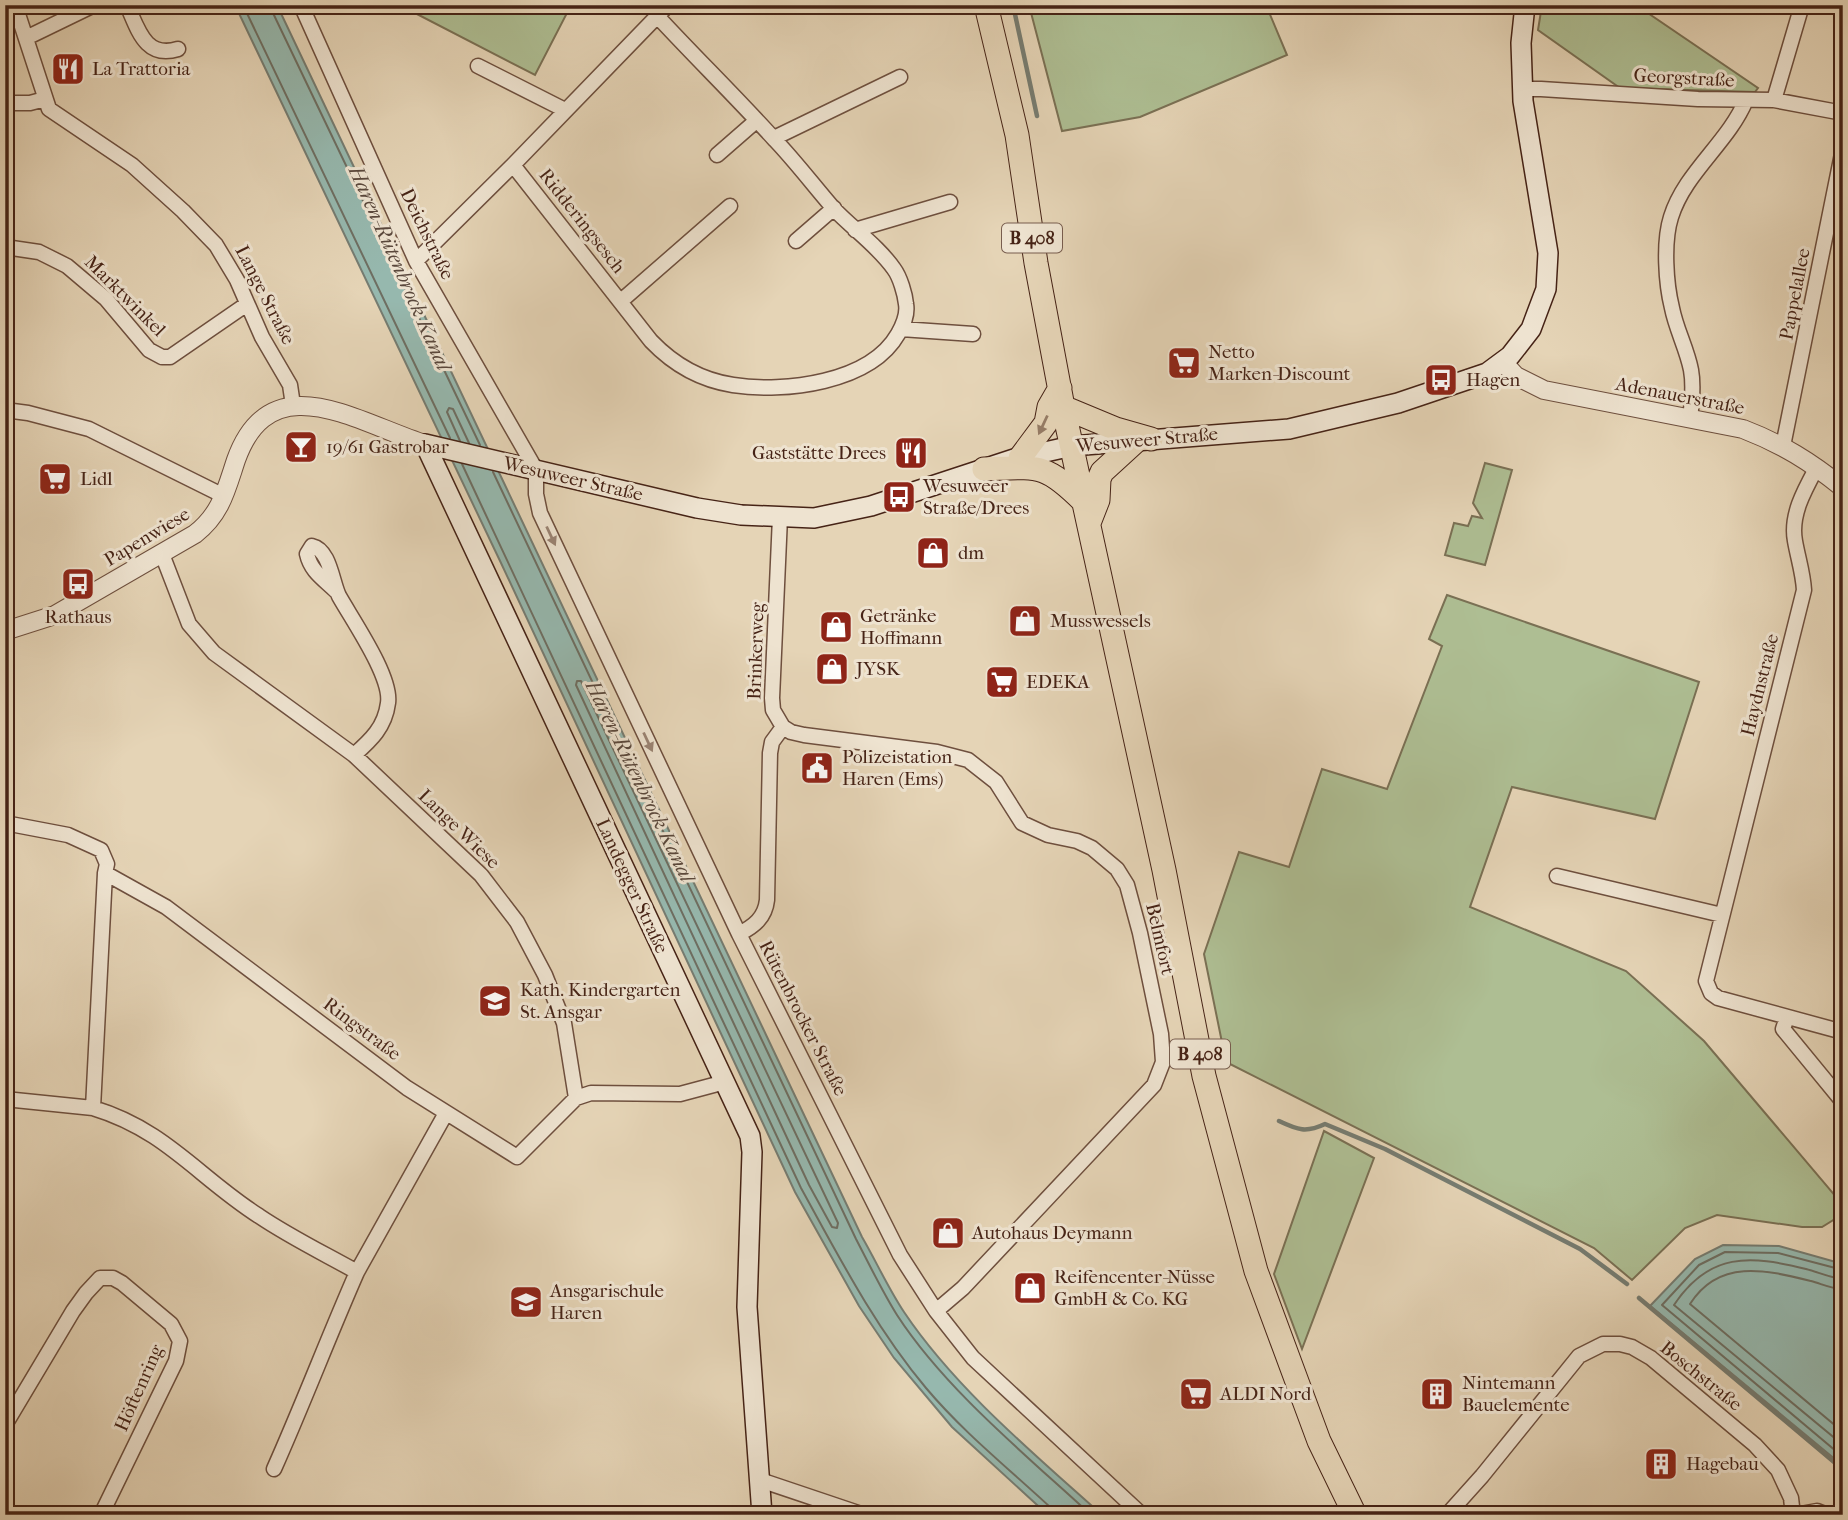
<svg xmlns="http://www.w3.org/2000/svg" width="1848" height="1520" viewBox="0 0 1848 1520" font-family="'IM FELL French Canon',serif">
<rect width="100%" height="100%" fill="#e5d4b6"/>
<filter id="stains"><feTurbulence type="fractalNoise" baseFrequency=".00286" numOctaves="4"/><feColorMatrix values="0 0 0 0 .2 0 0 0 0 .09 0 0 0 0 .02 0 0 0 .5 -.17"/></filter>
<radialGradient id="worn" r=".72"><stop offset=".6" stop-color="#630" stop-opacity="0"/><stop offset="1" stop-color="#630" stop-opacity=".3"/></radialGradient>
<!-- green -->
<path fill="#aebe93" stroke="#7a7054" stroke-width="2" d="M414 5H553L567 13 535 75 411 11Z
M1029 5H1266L1287 55 1140 117 1062 131Z
M1542 5H1636L1758 88 1755 92 1620 88 1538 30Z
M1485 463 1512 470 1485 565 1445 555 1454 523 1468 526 1472 516 1482 518 1473 503Z
M1447 595 1699 682 1655 819 1512 787 1470 907 1626 971 1704 1041 1843 1205V1214L1822 1227H1802L1717 1215 1685 1228 1632 1280 1594 1248 1226 1062 1204 954 1239 852 1289 867 1322 769 1387 789 1442 646 1429 639Z
M1324 1131 1374 1158 1302 1349 1274 1274Z"/>
<!-- water -->
<path fill="#96b8ae" stroke="#767c71" stroke-width="2" d="M235 5H277L862 1237C876 1261 888 1288 904 1312 955 1388 1033 1453 1102 1515H1048L952 1427 894 1358 859 1306 795 1192 501 563Z
M1723 1245 1779 1246 1843 1264 1842 1465 1650 1306 1695 1259Z"/>
<g fill="none" stroke-linecap="round" stroke-linejoin="round">
<!-- shore -->
<path stroke="#6e6e62" stroke-width="2" d="M243 5 450 438
M271 5 272 11 480 445
M460 441 447 412 449 408 453 409 469 443
M462 464 801 1188C839 1257 875 1327 926 1388 963 1432 1008 1468 1050 1507L1052 1515
M493 472 856 1239C869 1264 882 1291 897 1315 945 1389 1026 1455 1091 1515
M581 681 838 1223 837 1228 832 1227 809 1185 576 685 577 681Z
M1843 1270 1778 1253 1725 1252 1699 1265 1662 1305 1843 1457
M1843 1279C1831 1278 1818 1272 1806 1269 1750 1255 1709 1252 1674 1305L1843 1445
M1843 1289C1832 1289 1822 1284 1811 1281 1766 1270 1719 1258 1690 1304L1843 1432"/>
<!-- stream -->
<path stroke="#767c71" stroke-width="4.5" d="M1013 5 1037 116
M1279 1121C1298 1130 1306 1133 1325 1124L1385 1149 1580 1249 1627 1284
M1639 1298 1840 1467"/>
<defs>
<path id="minor" d="M15 5 49 109 132 165 183 211 216 245 237 280 262 337 290 385 293 405
M127 5C138 29 145 59 178 49
M301 5 416 261 536 470V494L540 513 739 934 900 1255 936 1311 973 1358 1142 1515
M26 38 94 5
M478 66 565 110
M1522 89H1541L1698 99 1774 100 1843 113
M1774 100 1802 5
M5 103H30L45 99
M774 138 900 77
M717 155 756 121
M513 165 651 341C674 365 700 380 733 385 784 393 870 383 898 334 903 325 908 315 906 304 905 294 900 277 894 269 878 246 853 229 834 209 814 186 796 162 775 140 737 98 696 58 658 17
M855 230 950 202
M796 241 834 208
M5 247 39 252 67 266 106 299 149 350 162 357H170L247 304
M416 261 513 165 668 5
M621 301 730 206
M901 329 973 334
M5 410 28 413 89 429 224 496
M1690 418C1692 403 1694 386 1691 370 1687 349 1676 329 1672 308 1666 284 1663 242 1671 217 1685 172 1728 143 1746 100
M1783 446 1843 149
M1817 467C1805 489 1790 515 1795 541 1798 558 1803 573 1804 590L1706 981 1711 993 1718 998 1843 1032
M162 554 189 624 214 653 354 755 481 875 517 922 545 975 564 1023 576 1098
M337 592C324 579 311 572 307 554L312 546C330 550 332 582 339 596 353 621 392 677 388 703 385 727 371 740 354 755
M783 727 791 732 804 735 937 752 968 760 996 782 1022 823 1048 835 1077 841 1092 848 1117 869 1127 885 1140 933 1161 1034 1163 1062 1154 1085 963 1288 936 1311
M5 823 68 835 101 850 107 864 105 873 166 907 407 1088 517 1157 576 1098 591 1093 680 1094 725 1082
M105 873 93 1108C166 1130 198 1177 259 1216 290 1237 325 1254 357 1272L446 1113
M1557 876 1722 915
M739 934C754 926 765 918 767 900L770 753 772 742 783 727 773 710 772 698 780 517
M1787 1017 1783 1029 1843 1102
M5 1099 93 1108
M5 1425 73 1311 86 1293 100 1278H113L122 1283 171 1324 180 1341 176 1361 101 1515
M274 1469C303 1404 328 1338 357 1272
M760 1480 864 1515
M1447 1515 1482 1476 1579 1356 1603 1344H1620L1632 1347 1651 1358 1755 1445 1778 1470 1791 1498 1793 1515
M1795 1515 1817 1511 1827 1515"/>
<path id="tertiary" d="M1503 362 1516 376 1544 390 1743 429C1782 444 1811 462 1843 488
M5 631 55 615 195 534C221 514 226 490 236 460 271 362 357 423 425 444"/>
<path id="secondary" d="M425 444 697 508 741 515 814 518 871 506 1014 459 1072 446 1289 429 1398 403 1487 373 1510 356 1531 329 1546 289 1548 253 1523 101 1521 43 1525 5
M425 444 750 1136 752 1152 747 1307 762 1515"/>
<path id="primary" d="M986 5 1017 135 1036 263 1063 407 1164 870 1204 1076 1256 1271 1319 1441 1355 1515
M1063 407 1116 429 1151 439
M1020 458 1046 423 1049 407 1060 388
M984 469C1038 467 1044 462 1084 502
M1089 523 1098 500 1099 479 1102 472 1137 440"/>
</defs>
<!-- minor casing -->
<use href="#minor" stroke="#6e4f3e" stroke-width="17"/>
<!-- tertiary casing -->
<use href="#tertiary" stroke="#6e4f3e" stroke-width="20"/>
<!-- secondary casing -->
<use href="#secondary" stroke="#462316" stroke-width="22"/>
<!-- primary casing -->
<use href="#primary" stroke="#462316" stroke-width="25"/>
<!-- minor -->
<use href="#minor" stroke="#eee3d0" stroke-width="14"/>
<!-- tertiary -->
<use href="#tertiary" stroke="#eee3d0" stroke-width="18"/>
<!-- secondary -->
<use href="#secondary" stroke="#eee3d0" stroke-width="19"/>
<!-- primary -->
<use href="#primary" stroke="#e5d4b6" stroke-width="23"/>
</g>
<!-- one-way arrows -->
<defs><path id="oneway-solid" d="M-6-.8H1V-3.2L6.5 0L1 3.2V.8H-6Z" transform="scale(1.75)"/></defs>
<use fill="#967c66" href="#oneway-solid" transform="translate(1043 425) rotate(115)"/>
<g fill="#9a8373">
<use href="#oneway-solid" transform="translate(551 536) rotate(65)"/>
<use href="#oneway-solid" transform="translate(648 742) rotate(65)"/>
</g>
<!-- icons -->
<defs>
<symbol id="restaurant-square" viewBox="-11 -11 22 22"><rect x="-9" y="-9" width="18" height="18" rx="4" fill="#8f2418" stroke="#eee3d0"/><path d="M-5-6h1v4h1v-4h1v4h1v-4h1v5L-1.5 .5V6h-2V.5L-5-1ZM5-6V6H3V1.5H1.5Q1.5-4 5-6Z" fill="#fff"/></symbol>
<symbol id="supermarket-square" viewBox="-11 -11 22 22"><rect x="-9" y="-9" width="18" height="18" rx="4" fill="#8f2418" stroke="#eee3d0"/><path d="M-6-5.5h2.5l.6 2H6L4.5 2H-2.5L-4.4-4H-6ZM-1.5 3.2a1.3 1.3 0 1 0 .1 0ZM3 3.2a1.3 1.3 0 1 0 .1 0Z" fill="#fff"/></symbol>
<symbol id="bus-square" viewBox="-11 -11 22 22"><rect x="-9" y="-9" width="18" height="18" rx="4" fill="#8f2418" stroke="#eee3d0"/><path d="M-5-6H5V4H4V6H2V4H-2V6H-4V4H-5ZM-3.5-4V0h7V-4ZM-3.5 1.2v1.5H-2V1.2ZM2 1.2v1.5H3.5V1.2Z" fill="#fff"/></symbol>
<symbol id="bar-square" viewBox="-11 -11 22 22"><rect x="-9" y="-9" width="18" height="18" rx="4" fill="#8f2418" stroke="#eee3d0"/><path d="M-6-5H6L.8 .8V4.5H3.5V6h-7V4.5H-.8V.8Z" fill="#fff"/></symbol>
<symbol id="shop-square" viewBox="-11 -11 22 22"><rect x="-9" y="-9" width="18" height="18" rx="4" fill="#8f2418" stroke="#eee3d0"/><path d="M-5-2.5h2.3a2.7 3.5 0 0 1 5.4 0H5L5.5 6h-11ZM-1.5-2.5h3a1.5 2.3 0 0 0-3 0Z" fill="#fff"/></symbol>
<symbol id="civic-square" viewBox="-11 -11 22 22"><rect x="-9" y="-9" width="18" height="18" rx="4" fill="#8f2418" stroke="#eee3d0"/><path d="M-.6-6.5H3V-4.5H.6V-3L4-1V1h2V6H-6V1h2V-1L-.6-3ZM-1.2 2.5V6h2.4V2.5Z" fill="#fff"/></symbol>
<symbol id="school-square" viewBox="-11 -11 22 22"><rect x="-9" y="-9" width="18" height="18" rx="4" fill="#8f2418" stroke="#eee3d0"/><path d="M0-5L7-2L0 1L-7-2ZM-4 1L0 2.5L4 1V4Q0 6-4 4Z" fill="#fff"/></symbol>
<symbol id="building-square" viewBox="-11 -11 22 22"><rect x="-9" y="-9" width="18" height="18" rx="4" fill="#8f2418" stroke="#eee3d0"/><path d="M-4-6H4V6H1V3H-1V6H-4ZM-2.5-4.3h1.7v1.8h-1.7ZM.8-4.3h1.7v1.8H.8ZM-2.5-1h1.7V.8h-1.7ZM.8-1h1.7V.8H.8Z" fill="#fff"/></symbol>
</defs>
<g fill-rule="evenodd">
<use href="#restaurant-square" x="49" y="50" width="38" height="38"/>
<use href="#supermarket-square" x="1165" y="344" width="38" height="38"/>
<use href="#bus-square" x="1422" y="361" width="38" height="38"/>
<use href="#bar-square" x="282" y="428" width="38" height="38"/>
<use href="#restaurant-square" x="892" y="434" width="38" height="38"/>
<use href="#supermarket-square" x="36" y="460" width="38" height="38"/>
<use href="#bus-square" x="880" y="478" width="38" height="38"/>
<use href="#shop-square" x="914" y="534" width="38" height="38"/>
<use href="#bus-square" x="59" y="565" width="38" height="38"/>
<use href="#shop-square" x="1006" y="602" width="38" height="38"/>
<use href="#shop-square" x="817" y="608" width="38" height="38"/>
<use href="#shop-square" x="813" y="650" width="38" height="38"/>
<use href="#supermarket-square" x="983" y="663" width="38" height="38"/>
<use href="#civic-square" x="798" y="749" width="38" height="38"/>
<use href="#school-square" x="476" y="982" width="38" height="38"/>
<use href="#shop-square" x="929" y="1214" width="38" height="38"/>
<use href="#shop-square" x="1011" y="1269" width="38" height="38"/>
<use href="#school-square" x="507" y="1283" width="38" height="38"/>
<use href="#supermarket-square" x="1177" y="1375" width="38" height="38"/>
<use href="#building-square" x="1418" y="1375" width="38" height="38"/>
<use href="#building-square" x="1642" y="1445" width="38" height="38"/>
</g>
<g text-anchor="middle" dominant-baseline="central" stroke-width="6" stroke-linejoin="round" paint-order="stroke">
<!-- shield labels -->
<g fill="#eee3d0" stroke="#785d4e" stroke-width="2">
<rect x="1002" y="223.5" width="60" height="29" rx="5"/>
<rect x="1170" y="1039.5" width="60" height="29" rx="5"/>
</g>
<g font-size="18" font-weight="bold" fill="#462316">
<text x="1032" y="238">B 408</text>
<text x="1200" y="1054">B 408</text>
</g>
<!-- poi labels -->
<g font-size="19" fill="#462316" stroke="#eee3d0" text-anchor="start">
<text x="92" y="69">La Trattoria</text>
<text x="1208" y="352">Netto<tspan x="1208" dy="22">Marken-Discount</tspan></text>
<text x="1466" y="380">Hagen</text>
<text x="326" y="447">19/61 Gastrobar</text>
<text x="886" y="453" text-anchor="end">Gaststätte Drees</text>
<text x="80" y="479">Lidl</text>
<text x="923" y="486">Wesuweer<tspan x="923" dy="22">Straße/Drees</tspan></text>
<text x="958" y="553">dm</text>
<text x="860" y="616">Getränke<tspan x="860" dy="22">Hoffmann</tspan></text>
<text x="78" y="617" text-anchor="middle">Rathaus</text>
<text x="1050" y="621">Musswessels</text>
<text x="856" y="669">JYSK</text>
<text x="1026" y="682">EDEKA</text>
<text x="842" y="757">Polizeistation<tspan x="842" dy="22">Haren (Ems)</tspan></text>
<text x="520" y="990">Kath. Kindergarten<tspan x="520" dy="22">St. Ansgar</tspan></text>
<text x="972" y="1233">Autohaus Deymann</text>
<text x="1054" y="1277">Reifencenter-Nüsse<tspan x="1054" dy="22">GmbH &amp; Co. KG</tspan></text>
<text x="550" y="1291">Ansgarischule<tspan x="550" dy="22">Haren</tspan></text>
<text x="1462" y="1383">Nintemann<tspan x="1462" dy="22">Bauelemente</tspan></text>
<text x="1220" y="1394">ALDI Nord</text>
<text x="1686" y="1464">Hagebau</text>
</g>
<!-- street labels -->
<g font-size="19" fill="#462316" stroke="#eee3d0">
<text transform="translate(1684 78) rotate(3)">Georgstraße</text>
<text transform="translate(582 221) rotate(52)">Ridderingsesch</text>
<text transform="translate(427 234) rotate(64)">Deichstraße</text>
<text transform="translate(1795 294) rotate(-79)">Pappelallee</text>
<text transform="translate(265 295) rotate(63)">Lange Straße</text>
<text transform="translate(125 296) rotate(45)">Marktwinkel</text>
<text transform="translate(1680 396) rotate(11)">Adenauerstraße</text>
<text transform="translate(1147 440) rotate(-5)">Wesuweer Straße</text>
<text transform="translate(573 479) rotate(13)">Wesuweer Straße</text>
<text transform="translate(147 537) rotate(-31)">Papenwiese</text>
<text transform="translate(756 651) rotate(-88)">Brinkerweg</text>
<text transform="translate(1760 685) rotate(-76)">Haydnstraße</text>
<text transform="translate(459 829) rotate(44)">Lange Wiese</text>
<text transform="translate(632 886) rotate(65)">Landegger Straße</text>
<text transform="translate(1160 939) rotate(77)">Belmfort</text>
<text transform="translate(803 1018) rotate(63)">Rütenbrocker Straße</text>
<text transform="translate(362 1029) rotate(37)">Ringstraße</text>
<text transform="translate(1701 1376) rotate(39)">Boschstraße</text>
<text transform="translate(139 1388) rotate(-66)">Höftenring</text>
</g>
<!-- water labels -->
<g font-size="21" font-style="italic" fill="#5a483c" stroke="#eee3d0">
<text transform="translate(400 268) rotate(66)">Haren-Rütenbrock Kanal</text>
<text transform="translate(640 781) rotate(64)">Haren-Rütenbrock Kanal</text>
</g>
</g>
<!-- margin -->
<rect width="1848" height="1520" fill="none" stroke="#e5d4b6" stroke-width="28"/>
<rect x="7" y="7" width="1834" height="1506" fill="none" stroke="#462316" stroke-width="3.5"/>
<rect x="14" y="14" width="1820" height="1492" fill="none" stroke="#462316" stroke-width="2"/>
<rect width="100%" height="100%" filter="url(#stains)"/>
<rect width="100%" height="100%" fill="url(#worn)"/>
</svg>
